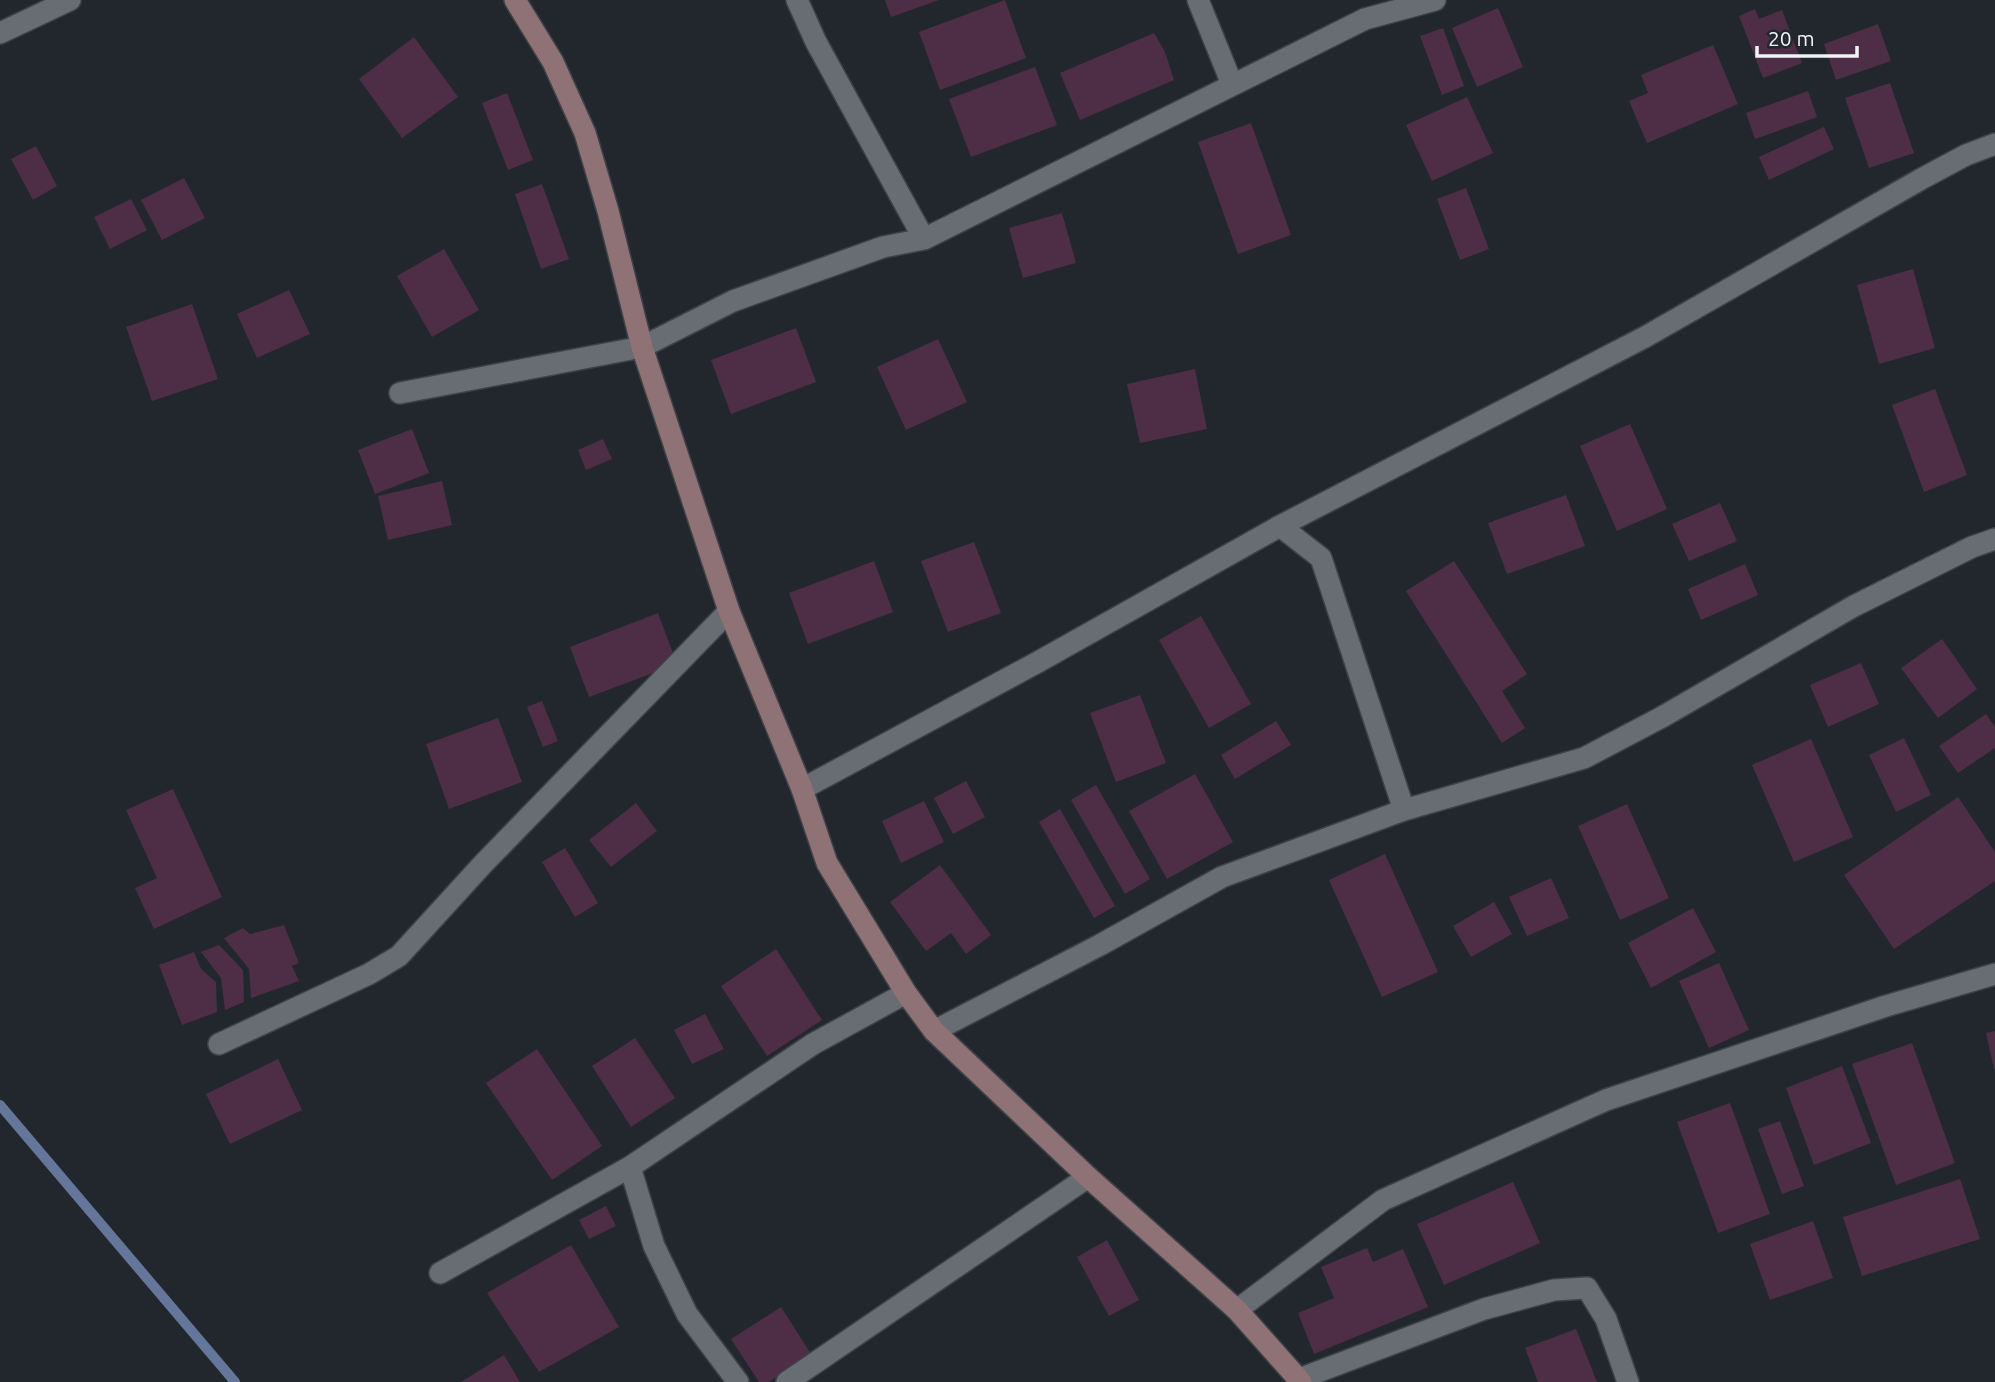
<svg xmlns="http://www.w3.org/2000/svg" width="1995" height="1382" viewBox="0 0 1995 1382" font-family="Ubuntu,sans-serif">
<rect width="100%" height="100%" fill="#22272d"/>
<g fill="none" stroke-linecap="round" stroke-linejoin="round">
<!-- stream -->
<path stroke="#64779a" stroke-width="10" d="M0 1105 235 1382"/>
</g>
<!-- building -->
<path fill="#4d2e46" d="M885 0H939L891 17Z
M1005 0 1026 58 940 90 919 32Z
M1498 8 1523 67 1477 87 1452 28Z
M1755 9 1759 19 1782 10 1802 63 1763 78 1739 16Z
M1878 24 1891 61 1836 80 1824 44Z
M1443 28 1464 86 1442 95 1420 36Z
M1154 33 1165 52 1174 80 1080 120 1060 73Z
M414 37 458 97 402 138 359 79Z
M1713 45 1738 104 1647 143 1629 101 1648 93 1641 75Z
M1035 67 1057 125 971 157 949 99Z
M1890 83 1914 153 1869 168 1845 98Z
M1808 91 1817 117 1755 139 1746 113Z
M507 93 533 160 508 170 482 103Z
M1467 97 1493 153 1432 181 1406 125Z
M1251 123 1291 235 1238 254 1198 142Z
M1824 127 1834 149 1769 180 1759 157Z
M36 146 57 186 33 200 11 159Z
M184 178 205 218 162 240 141 200Z
M542 184 569 259 541 269 515 194Z
M1466 188 1489 249 1460 260 1437 199Z
M131 199 147 230 110 249 94 217Z
M1062 213 1076 263 1023 278 1009 228Z
M444 249 479 310 432 337 397 276Z
M1913 269 1935 348 1879 364 1857 285Z
M289 290 310 334 257 358 237 314Z
M192 304 218 379 152 401 126 327Z
M796 328 816 382 731 414 711 360Z
M938 339 967 402 906 430 877 367Z
M1195 369 1207 429 1140 443 1127 384Z
M1935 389 1967 475 1924 492 1892 405Z
M1630 424 1667 509 1617 531 1580 446Z
M412 429 429 473 375 494 358 450Z
M603 439 612 459 586 470 578 450Z
M442 481 452 525 388 540 378 496Z
M1566 495 1585 546 1507 574 1488 523Z
M1720 503 1737 541 1689 561 1672 524Z
M974 542 1001 613 948 632 921 561Z
M874 561 893 612 808 644 789 593Z
M1454 561 1527 674 1502 691 1525 728 1502 743 1406 591Z
M1745 564 1758 595 1701 620 1688 589Z
M658 613 677 664 589 697 570 647Z
M1201 616 1251 704 1209 728 1159 640Z
M1942 639 1977 689 1938 718 1901 668Z
M1861 663 1879 704 1828 727 1810 685Z
M1140 695 1166 763 1116 782 1090 713Z
M542 701 558 741 543 747 527 707Z
M1986 714 1995 727V748L1958 773 1939 746Z
M498 718 522 782 449 809 426 744Z
M1276 721 1291 745 1235 779 1221 755Z
M1904 738 1931 795 1896 812 1869 755Z
M1811 739 1853 837 1794 862 1752 765Z
M1195 774 1233 842 1167 879 1129 811Z
M966 781 985 817 953 834 934 798Z
M1096 785 1150 879 1125 894 1071 800Z
M173 789 222 897 154 929 135 888 157 878 126 810Z
M1958 797 1995 852V881L1894 949 1844 875Z
M924 801 944 842 901 863 882 821Z
M636 803 657 831 611 867 589 840Z
M1627 804 1669 898 1620 920 1578 826Z
M1060 809 1115 906 1094 918 1039 822Z
M565 848 598 903 575 917 542 862Z
M1385 854 1438 972 1382 997 1329 880Z
M940 865 991 935 966 954 951 933 926 951 890 902Z
M1551 878 1569 918 1527 936 1509 897Z
M1494 902 1512 934 1471 957 1453 926Z
M1693 908 1716 952 1651 988 1628 943Z
M284 925 299 963 292 966 299 981 251 998 249 969 224 938 243 928 250 934Z
M219 945 243 970 244 1002 225 1010 221 978 201 952Z
M776 949 822 1020 767 1056 721 986Z
M194 952 201 969 216 982 217 1012 182 1025 159 965Z
M1719 963 1749 1030 1709 1048 1679 981Z
M705 1014 724 1049 692 1064 674 1030Z
M1995 1031V1069H1994L1986 1033Z
M635 1038 675 1098 631 1127 592 1066Z
M1912 1043 1955 1163 1896 1185 1852 1064Z
M537 1049 602 1146 552 1180 486 1083Z
M278 1059 302 1110 230 1144 206 1094Z
M1842 1066 1871 1143 1814 1165 1786 1088Z
M1730 1103 1770 1214 1718 1233 1677 1122Z
M1780 1121 1804 1186 1782 1194 1758 1129Z
M1960 1179 1980 1239 1862 1276 1843 1217Z
M1513 1182 1540 1243 1444 1285 1417 1224Z
M606 1206 616 1226 589 1239 579 1220Z
M1813 1221 1833 1278 1770 1300 1750 1244Z
M1107 1240 1139 1300 1109 1316 1077 1257Z
M571 1245 619 1327 539 1372 487 1293Z
M1367 1248 1373 1262 1403 1249 1428 1307 1314 1354 1298 1313 1334 1298 1321 1267Z
M781 1307 811 1354 769 1382H759L731 1339Z
M1576 1329 1597 1382H1538L1525 1348Z
M504 1355 520 1382H461Z"/>
<g fill="none" stroke-linecap="round" stroke-linejoin="round">
<defs>
<path id="street" d="M797 0 816 42 924 239
M1198 0 1232 84
M0 33 70 0
M400 393 642 347 733 301 883 247 924 239 1365 19 1435 0
M1280 526 1645 337 1923 178 1966 155 1995 144
M802 789 1038 662 1280 526 1321 558 1404 810
M934 1031 1100 945 1222 877 1404 810 1584 758 1662 717 1854 606 1972 547 1995 539
M219 1044 369 974 399 956 483 864 729 611
M630 1167 654 1246 687 1314 738 1382
M440 1273 630 1167 813 1044 906 993
M1237 1310 1383 1200 1606 1100 1886 1006 1995 974
M1299 1379 1484 1309 1554 1290 1587 1288 1606 1319 1628 1382
M787 1382 1088 1177"/>
<path id="secondary" d="M515 0 553 62 585 133 608 211 642 347 729 611 802 789 827 863 906 993 934 1031 1088 1177 1237 1310 1301 1382"/>
</defs>
<!-- street casing -->
<use href="#street" stroke="#3e4247" stroke-width="24"/>
<!-- secondary casing -->
<use href="#secondary" stroke="#3e4247" stroke-width="24"/>
<!-- street -->
<use href="#street" stroke="#676d73" stroke-width="21"/>
<!-- secondary -->
<use href="#secondary" stroke="#8e7276" stroke-width="21"/>
</g>
<!-- scale -->
<path d="M1757 46v10h100v-10" fill="none" stroke="#f0f3f7" stroke-width="3.5"/>
<text x="1768" y="46" font-size="21" fill="#f0f3f7" stroke="#22272d" stroke-width="5" paint-order="stroke">20 m</text>
</svg>
